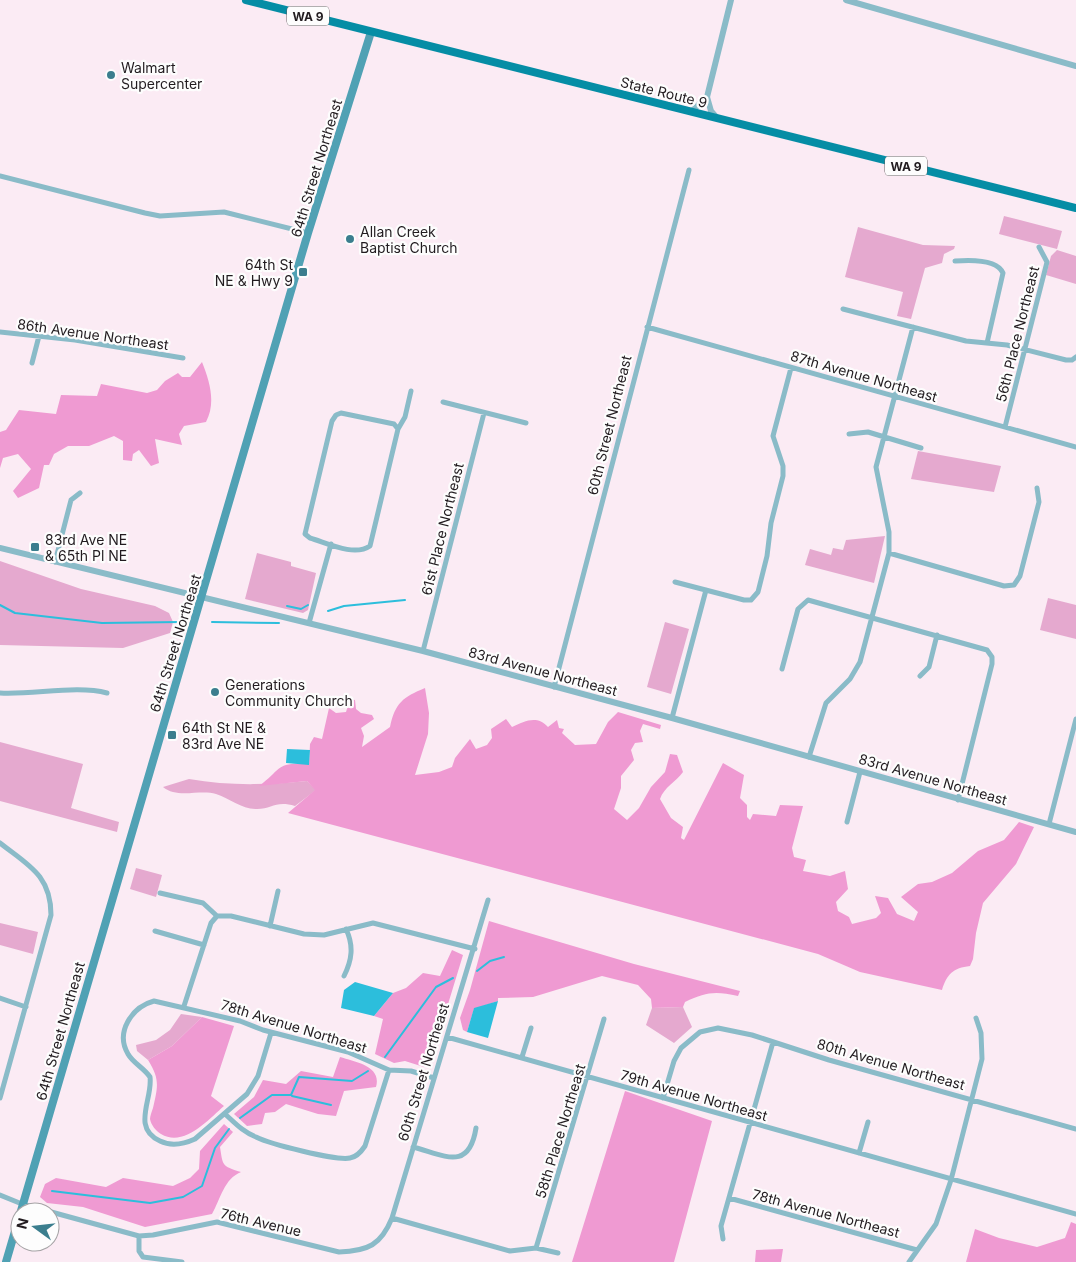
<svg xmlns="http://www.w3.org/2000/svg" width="1076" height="1262" viewBox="0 0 1076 1262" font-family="Inter,sans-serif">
<rect width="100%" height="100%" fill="#fbebf4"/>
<!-- green -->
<path fill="#e5a9cf" d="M1004 216 1062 231 1057 249 999 234Z
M858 227 923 245 955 246 954 249 944 254 942 263 925 268 911 319 897 316 903 292 845 277Z
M1057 250 1076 256V284L1046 275 1051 256Z
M918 451 1001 466 994 492 911 479Z
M885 536 874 583 805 565 810 549 831 555 833 548 843 550 846 540Z
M257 553 291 562V566L316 573 308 610 303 613 245 599Z
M0 561 81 589 155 606 169 613 173 622 170 633 123 648 0 645Z
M1048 598 1076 605V639L1040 630Z
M665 622 689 629 671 694 647 687Z
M0 742 83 764 71 808 119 822 117 832 0 801Z
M189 779C228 786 267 785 307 781L316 790 295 806C276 800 272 809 257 809 243 810 229 798 216 794 200 789 177 799 163 787Z
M136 868 162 875 156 897 130 889Z
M0 923 38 932 33 954 0 945Z
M683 1007 692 1027 674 1043 646 1025 652 1008Z
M181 1014 202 1017 172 1046 148 1060 137 1051 136 1045 156 1040 170 1030Z"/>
<!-- forest -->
<path fill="#ef9ad2" d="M202 362C210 382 216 403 206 422L184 426 179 434 182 445 155 439 159 463 151 466 139 450 133 454 132 461 123 460V441L114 436 89 446H68L54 454 49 465H44L39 488 18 498 13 491 31 469 18 454 3 458 0 468V432L6 430 19 410 56 414 61 395 97 396 101 384 147 393 157 390 165 381 178 373 182 377H190Z
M425 688 429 713 428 734 415 775 439 772 452 767 455 758 470 739 476 749 487 745 492 738 491 729 506 719 512 727C525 721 537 715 548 727L557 720 559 728 564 729 562 733 575 745 596 744 608 722 618 712 661 725 660 729 643 724 640 731 643 742 635 743 631 750 634 760 621 776V788L614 809 627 820 639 808 651 787 665 772 670 754 677 755 683 772C676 782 664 787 660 799L671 818 683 827 681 838 684 840 723 763 744 775 740 798 747 805V817L750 820 753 814 776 816 780 805 803 806 792 848 794 857 806 860 803 871 830 876 845 871 848 889 836 902 838 911 849 917 852 924 876 918 881 913 875 896 888 898 897 914 914 921 918 912 901 897 918 884 932 882 952 873 978 851 1004 840 1019 822 1034 827 1016 864 983 903 976 933 973 959 970 966C953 968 947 974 942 990L860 972 818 954 288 813 315 790 307 781 259 786C283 768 275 762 309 764L310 744 314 737 322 739 329 708 336 713 346 712 350 699 355 700 356 709 361 713 372 715 374 719 361 728 364 736 362 747 390 727C395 703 403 697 425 688Z
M489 921 634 964 740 991 738 996C715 991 706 992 685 1002L683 1007 652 1008 651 999 638 985 602 976 533 997 498 998V1001L474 1009 467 1032 463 1030 460 1018 470 990Z
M452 950 463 955 445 1014 441 1013 433 1032 439 1034 431 1062 424 1067 405 1061 394 1063 375 1054 383 1019 374 1016 393 993 406 988 423 973 440 976Z
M202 1017 234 1026 211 1096 224 1106C209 1119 184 1148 161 1134 156 1131 151 1125 150 1119 150 1116 152 1111 153 1108 158 1086 160 1079 148 1060L172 1046Z
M340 1057C356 1062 382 1066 376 1087L344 1091 336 1116 318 1114 286 1104 275 1112 265 1113 262 1124 247 1126 234 1114 254 1097 263 1080 286 1084 301 1071 333 1077Z
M625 1091 712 1121 674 1262H572Z
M224 1124 233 1132 220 1147C223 1165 221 1166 241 1172 224 1179 221 1198 212 1214L145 1227 83 1207 47 1203 40 1197 45 1184 56 1178 106 1187 123 1178 173 1186 190 1178 199 1169 200 1151Z
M1071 1222 1076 1224V1262H966L975 1229 999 1238 1037 1247 1065 1238Z
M783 1249 781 1262H755L756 1250Z"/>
<!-- water -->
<path fill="#2cbedc" d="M287 749 310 750 309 765 286 763Z
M355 982 393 993 374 1016 341 1008 344 990Z
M498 1001 488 1038 467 1032 474 1008Z"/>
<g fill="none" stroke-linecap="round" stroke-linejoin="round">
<!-- stream -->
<path stroke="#2cbedc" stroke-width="2" d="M0 605 15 613 102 623 180 622
M287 606 301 609 308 605
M328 611 344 606 405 600
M212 622 279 623
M477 971 490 961 504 957
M385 1057 436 987 453 978
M292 1096 331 1105
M240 1118 272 1095H291L299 1077 352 1081 368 1071
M52 1191 150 1203 183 1197 202 1186 215 1148 229 1129"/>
<!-- minor -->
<path stroke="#8abbc8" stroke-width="5" d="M0 176 145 213 160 216 224 212 308 233
M955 261C968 260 997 259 1003 273L987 343
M843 309 966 341 1007 345 1066 360H1072L1076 357
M647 327 1076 447
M0 332 75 340 183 358
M32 363 39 336
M443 402 526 423
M1005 427 1047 262 1039 247
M398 429 394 424 341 413 336 415 332 421 305 534 310 538C327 543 354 557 370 546L398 429 405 417 411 391
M849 434 868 432 921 448
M889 553 1004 586 1014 585 1020 576 1039 502 1037 488
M55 562 71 500 80 493
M675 582 744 600H751L758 592 767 556 771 523 783 476V466L773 436 791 368
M309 623 331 544
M423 651 484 413
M782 669 798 609 808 600 987 650 992 657V664L958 800
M920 676 929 667 937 635
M554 687 689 170
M0 693C33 695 77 685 107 693
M672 718 706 590
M809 757 826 703 850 679 860 662 889 553V532L876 467 913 327
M847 822 860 772
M1049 824 1076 719
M0 843C28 865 51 875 51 915L0 1098
M160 893 203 903 217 916H231L304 934 324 935 373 923 475 949
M270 926 278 891
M155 931 204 945
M344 976C352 960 354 946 346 929
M0 998 26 1007
M184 1006 211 923 217 916
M271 1033 258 1076 247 1094 195 1139C184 1144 172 1147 160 1141 131 1128 153 1099 150 1077 144 1068 133 1063 128 1054 115 1032 132 1007 154 1001L240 1021 263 1030 348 1052 389 1070 411 1071 434 1078
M447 1037 1076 1214
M522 1057 531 1028
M663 1098 674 1061 681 1048 700 1032 718 1028 752 1035 829 1060 1076 1129
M225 1114C235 1123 243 1132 256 1137 270 1144 336 1161 350 1158 357 1157 361 1152 365 1146L389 1070
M413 1147C444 1155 469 1172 476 1128
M859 1153 868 1122
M0 1195 22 1204 139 1236 153 1235 217 1222 339 1252C368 1251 381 1245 392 1218L488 900
M729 1198 917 1250
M392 1218 510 1251 536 1248 558 1253
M139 1236V1251L143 1257 182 1262
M723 1239 721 1226 773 1042
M536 1248 604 1019
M909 1262 936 1224 951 1180 982 1059 981 1033 976 1018"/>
<!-- tertiary -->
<path stroke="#8abbc8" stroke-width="6" d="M846 0 1076 66
M707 97 711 111 717 118
M691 112 707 97 731 0
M0 548 423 651 672 718 1076 832"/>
<!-- secondary -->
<path stroke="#50a1b4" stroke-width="8" d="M6 1262 308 233 371 32"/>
<!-- primary -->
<path stroke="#058da5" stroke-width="8" d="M246 0 1076 208"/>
</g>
<!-- markers -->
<g fill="#3b7e8e" stroke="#fdfdfd" stroke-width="2">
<circle cx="111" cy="75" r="5"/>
<circle cx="350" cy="239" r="5"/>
<rect x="298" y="267" width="10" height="10" rx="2.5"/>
<rect x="30" y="542" width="10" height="10" rx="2.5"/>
<circle cx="215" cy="692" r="5"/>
<rect x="167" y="730" width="10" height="10" rx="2.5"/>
</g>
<g text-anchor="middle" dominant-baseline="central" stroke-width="4.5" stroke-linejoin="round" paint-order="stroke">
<!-- shield labels -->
<g fill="#fdfdfd" stroke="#646062" stroke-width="1">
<rect x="287" y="6.5" width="42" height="19" rx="4"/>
<rect x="885" y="156.5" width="42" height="19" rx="4"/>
</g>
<g font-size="12" font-weight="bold" fill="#221c20">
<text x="308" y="16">WA 9</text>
<text x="906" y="166">WA 9</text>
</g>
<!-- poi labels -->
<g font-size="14" fill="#221c20" stroke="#fdfdfd" text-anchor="start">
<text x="121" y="67">Walmart<tspan x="121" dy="16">Supercenter</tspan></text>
<text x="360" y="231">Allan Creek<tspan x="360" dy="16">Baptist Church</tspan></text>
<text x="293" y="264" text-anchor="end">64th St<tspan x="293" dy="16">NE &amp; Hwy 9</tspan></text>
<text x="45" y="539">83rd Ave NE<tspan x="45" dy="16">&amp; 65th Pl NE</tspan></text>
<text x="225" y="684">Generations<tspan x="225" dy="16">Community Church</tspan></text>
<text x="182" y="727">64th St NE &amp;<tspan x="182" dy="16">83rd Ave NE</tspan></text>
</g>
<!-- street labels -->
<g font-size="14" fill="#221c20" stroke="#fdfdfd">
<text transform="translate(664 92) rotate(14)">State Route 9</text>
<text transform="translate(316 168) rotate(-73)">64th Street Northeast</text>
<text transform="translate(93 334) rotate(8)">86th Avenue Northeast</text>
<text transform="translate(1017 334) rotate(-76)">56th Place Northeast</text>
<text transform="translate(864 376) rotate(16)">87th Avenue Northeast</text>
<text transform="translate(609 425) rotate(-76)">60th Street Northeast</text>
<text transform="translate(442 529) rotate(-76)">61st Place Northeast</text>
<text transform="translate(175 643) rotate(-73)">64th Street Northeast</text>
<text transform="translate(543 671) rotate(15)">83rd Avenue Northeast</text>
<text transform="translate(933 779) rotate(16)">83rd Avenue Northeast</text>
<text transform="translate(294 1026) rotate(17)">78th Avenue Northeast</text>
<text transform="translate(60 1031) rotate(-74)">64th Street Northeast</text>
<text transform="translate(891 1064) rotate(16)">80th Avenue Northeast</text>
<text transform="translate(423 1072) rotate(-73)">60th Street Northeast</text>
<text transform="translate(694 1095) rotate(16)">79th Avenue Northeast</text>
<text transform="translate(560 1131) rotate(-73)">58th Place Northeast</text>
<text transform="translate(826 1213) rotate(15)">78th Avenue Northeast</text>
<text transform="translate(261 1222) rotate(13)">76th Avenue</text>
</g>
</g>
<!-- north arrow -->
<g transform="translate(35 1227) rotate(285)"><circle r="24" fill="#fdfdfd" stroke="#a5a3a5"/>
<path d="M0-4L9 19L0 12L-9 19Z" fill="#3b7e8e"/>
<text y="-8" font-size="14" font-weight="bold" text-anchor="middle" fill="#221c20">N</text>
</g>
</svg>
